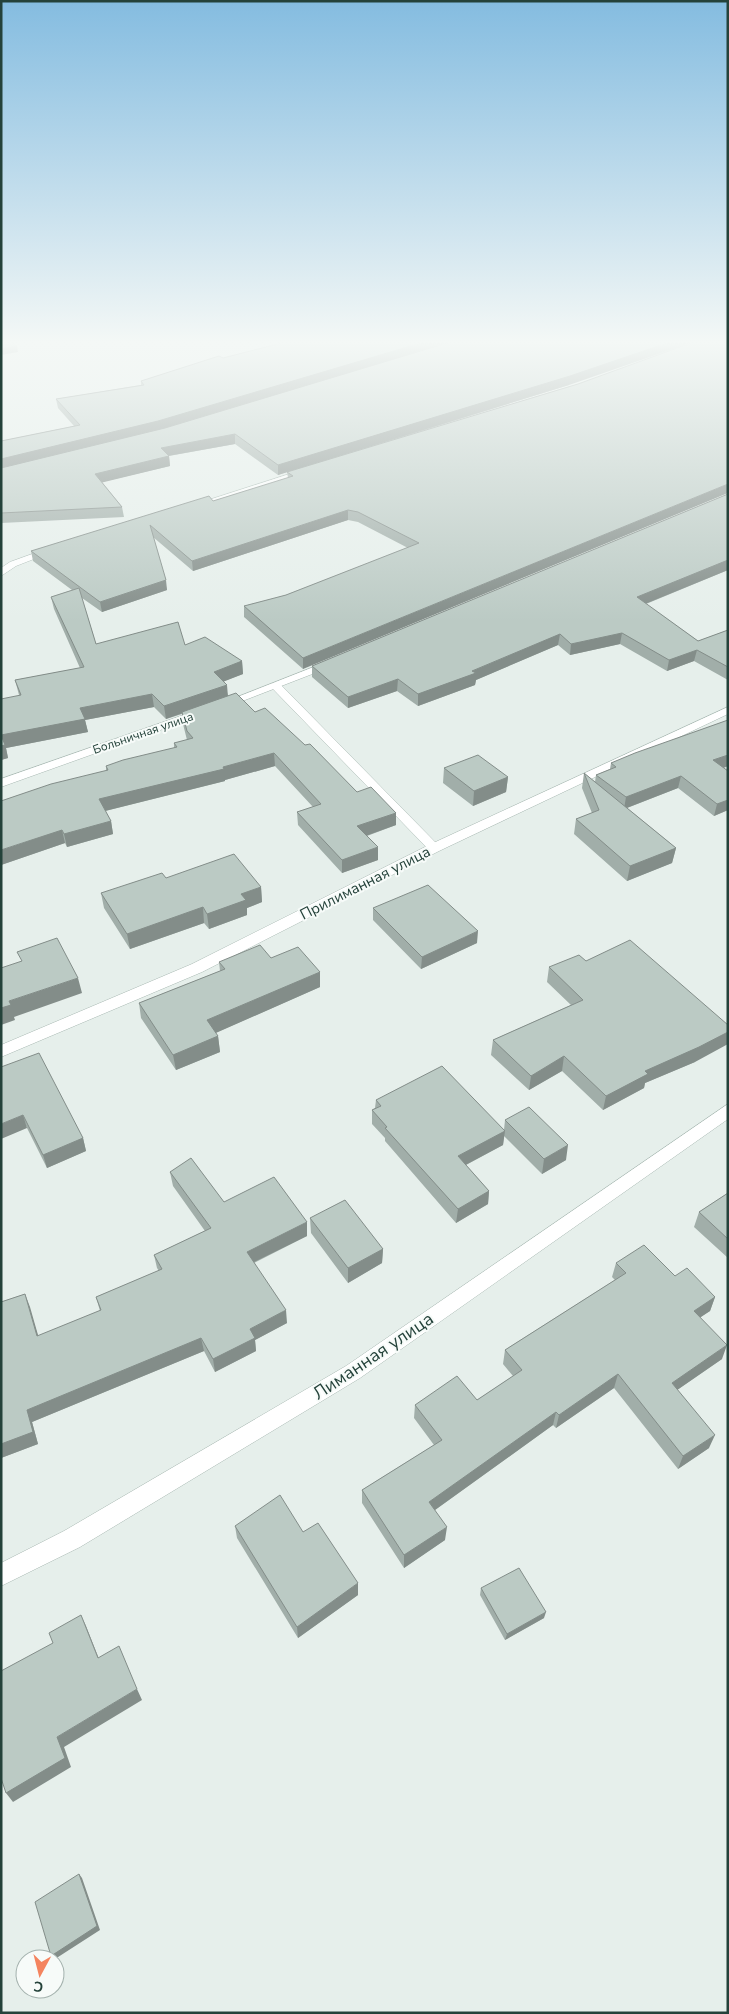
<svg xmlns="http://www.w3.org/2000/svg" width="729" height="2014" viewBox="0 0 729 2014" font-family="'Nunito Sans',sans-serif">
<rect width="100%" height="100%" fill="#e6efeb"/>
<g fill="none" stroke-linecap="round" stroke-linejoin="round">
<defs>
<path id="lane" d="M276 683 280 684 438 845 440 848 438 851H430L272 688V684Z"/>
<path id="street" d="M305 469 309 472 308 474 197 508 190 506Z
M49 548 57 550 16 566 1 576V568L10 562Z
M329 661 334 664 333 666 227 707 223 708 217 705Z
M728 707V714L439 851 202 972 1 1057V1045L192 964 429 845Z
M201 709 205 710V714L1 787V779Z
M728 1104V1119L360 1378 80 1547 1 1586V1563L64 1531 346 1366Z"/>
</defs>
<!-- lane casing -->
<use href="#lane" stroke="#a8b8b2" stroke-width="1"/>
<!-- street casing -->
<use href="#street" stroke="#a8b8b2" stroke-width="1"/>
<!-- lane -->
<use href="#lane" fill="#fff" fill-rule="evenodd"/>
<!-- street -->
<use href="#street" fill="#fff" fill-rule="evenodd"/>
</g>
<!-- wall -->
<path fill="#a1aea9" d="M223 358 569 385 316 464 578 384 303 669 244 617V606L286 595 408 548 358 522 348 520 193 571 153 537 167 590 102 612 82 598 96 644 185 645 242 661 243 674 224 681 228 696 255 712 305 745 357 792 396 813V825L367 836 378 860 342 873 298 825 297 812 313 807 275 766 225 780V781L105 811 111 821 113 834 67 847 65 843 1 865 106 771V766L174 748V743L187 740 183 724 182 714 166 719 154 707 85 720 88 732 6 748 8 758 1 760 19 695 15 680 80 668 54 609 51 597 72 590 33 561 31 551 213 501 288 478 287 472 278 475 235 444 169 456 170 466 102 482 122 507 124 517 1 523V441L74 426 58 408 56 399 141 385V381Z
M728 494V570L646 604 698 641 728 630V680L694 661 667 671 620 644 570 655 558 645 476 680 475 685 418 706 397 691 348 708 312 677V666Z
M728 720V766L724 768 728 771V810L714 816 678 788 627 808 676 848 672 863 627 881 574 834 576 819 592 813 582 788 584 773 595 782 596 775 610 769 611 763Z
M444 768 508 777 506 792 473 806 443 783Z
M166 878 261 887 262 902 247 908V915L209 929 204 923 130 949 104 908 101 893Z
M373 908 477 943 421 969 373 920Z
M271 958 320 972V987L215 1033 218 1036 220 1052 176 1070 141 1018 139 1003 220 971 219 962Z
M549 967 695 1062 645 1083 644 1088 603 1110 562 1071 529 1090 491 1055 493 1040 571 1005 547 982Z
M1 1067 83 1138 86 1151 47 1168 27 1128Z
M376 1100 504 1130 505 1120 566 1160 542 1174 504 1136 503 1145 466 1165 489 1191 488 1204 456 1223 385 1141V1138L372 1124V1110L375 1108Z
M170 1172 224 1202 307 1222V1236L254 1263 287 1323 255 1340 256 1351 215 1372 204 1351 32 1422 38 1444 1 1458V1302L25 1294 38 1336 100 1311 96 1297 159 1271 157 1268 154 1255 205 1231 173 1186Z
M728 1193V1258L694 1227 699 1212Z
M310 1218 383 1249 382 1263 348 1283 311 1233Z
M616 1263 675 1276 715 1297 710 1311 700 1317 722 1359 677 1390 709 1448 678 1469 614 1388 556 1428 553 1425 435 1510 445 1540 404 1568 362 1503V1490L434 1445 414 1418 415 1405 477 1400 513 1376 503 1364 505 1350 615 1280 612 1277Z
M235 1526 303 1532 358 1595 298 1638 237 1538Z
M481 1588 544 1618 505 1640 480 1595Z"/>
<!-- shaded-wall -->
<path fill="#838d89" d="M431 340H459L160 430 1 469V459Z
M676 340H699L569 385 278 475V465Z
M17 346 18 352 1 355V349Z
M235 434V444L162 457 161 448Z
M169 456 170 466 96 484 95 474Z
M728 484V493L303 669V658Z
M348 510V520L193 571 192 561Z
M728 560V570L635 608 637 597Z
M166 580 167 590 102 612 100 602Z
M622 633 620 644 570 655 571 644Z
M560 634 558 645 476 680 475 685 418 706V694Z
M697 650 694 661 667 671 669 660Z
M242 661 243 674 215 685 214 672Z
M398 679 397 691 348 708V697Z
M227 685 228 697 166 719 164 706Z
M152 694 154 707 85 720 88 732 6 748 8 758 1 760V735L80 708Z
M274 753 275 766 225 780V781L101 812 99 799 223 767Z
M728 755V766L710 772 713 760Z
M681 776 678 788 624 809 626 797Z
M508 777 506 792 473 806 474 791Z
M728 800V810L714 816 717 804Z
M396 813V825L357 839V826Z
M111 821 113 834 67 847 64 834Z
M62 830 65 843 1 865V850Z
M378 847V860L342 873V860Z
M676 848 672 863 627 881 630 866Z
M261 887 262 902 247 908V915L209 929 207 914 241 894Z
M203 907 204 923 130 949 127 934Z
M478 931 477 943 421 969 422 957Z
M320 972V987L209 1036 207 1020Z
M78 978 82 993 14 1017 15 1020 1 1025V1008L9 1001Z
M728 1032V1044L695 1062 645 1083 644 1088 603 1110 606 1096 645 1071Z
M218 1036 220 1052 176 1070 173 1055Z
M564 1056 562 1071 529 1090 531 1076Z
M23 1115 27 1128 1 1139V1124Z
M505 1131 503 1145 456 1170 458 1156Z
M83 1138 86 1151 47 1168 43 1155Z
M568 1145 566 1160 542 1174 544 1159Z
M489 1191 488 1204 456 1223 458 1209Z
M307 1222V1236L248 1265 247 1252Z
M383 1249 382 1263 348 1283V1268Z
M25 1294 30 1307 42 1349 37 1336Z
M715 1297 710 1311 689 1325 694 1311Z
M286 1310 287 1323 255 1340 256 1351 215 1372 213 1359 250 1329Z
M201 1338 204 1351 32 1422 38 1444 1 1458V1444L27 1410Z
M727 1345 722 1359 667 1397 672 1383Z
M618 1374 614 1388 556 1428 559 1415Z
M556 1412 553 1425 428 1515 429 1502Z
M715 1435 709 1448 678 1469 683 1456Z
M447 1527 445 1540 404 1568V1555Z
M358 1583V1595L298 1638 297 1627Z
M546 1612 544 1618 505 1640 507 1634Z
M81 1615 86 1626 103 1669 98 1658Z
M137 1689 142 1700 64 1747 71 1767 13 1802 6 1793 57 1737Z
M79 1874 82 1878 100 1930 55 1959 51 1956Z"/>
<!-- building -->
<path fill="#bbcac4" stroke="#838d89" d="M1 340H8L17 346 1 349Z
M293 340H431L158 421 1 459V441L80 425 56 399 144 385 141 381 219 356 223 358Z
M457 340H676L570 376 278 465 235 434 161 448 169 456 95 474 122 507 1 513V468L165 428Z
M699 340H728V484L303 658 244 606 286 595 419 543 358 512 348 510 192 561 150 525 166 580 100 602 31 551 209 496 213 501 293 476 287 472 578 384Z
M728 494V560L637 597 698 641 728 630V667L697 650 669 660 622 633 571 644 560 634 472 671 476 673 418 694 398 679 348 697 312 666Z
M79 588 96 644 178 622 185 645 205 637 242 661 214 672 227 685 164 706 152 694 80 708 85 719 1 735 5 745 1 746V699L21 695 15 680 84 667 51 597Z
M236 693 255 712 265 708 305 745 310 744 357 792 371 787 396 813 357 826 378 847 342 860 297 812 321 804 274 753 223 767 224 769 99 799 111 821 64 834 62 830 1 850V801L51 784 108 770 106 766 123 760 177 747 174 743 193 738 187 731 182 712Z
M728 720V755L713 760 728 771V800L717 804 681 776 626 797 596 775 616 767 611 763 635 753Z
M478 755 508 777 474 791 444 768Z
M584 773 676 848 630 866 576 819 599 810Z
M234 854 261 887 241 894 246 900 207 914 203 907 127 934 101 893 162 873 166 878Z
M428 885 478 931 422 957 373 908Z
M57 938 78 978 9 1001 11 1005 1 1008V968L22 961 17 952Z
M630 940 728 1025V1032L699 1047 645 1071 648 1074 606 1096 564 1056 531 1076 493 1040 583 1000 549 967 579 955 586 961Z
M260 945 271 958 298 947 320 972 207 1020 218 1036 173 1055 139 1003 225 969 219 962Z
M39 1053 83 1138 43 1155 23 1115 1 1124V1067Z
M442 1066 505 1131 458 1156 489 1191 458 1209 385 1128 387 1127 372 1110 381 1106 376 1100Z
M529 1107 568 1145 544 1159 505 1120Z
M191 1158 224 1202 274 1177 307 1222 247 1252 286 1310 250 1329 255 1338 213 1359 201 1338 27 1410 33 1432 1 1444V1302L25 1294 37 1336 101 1310 96 1297 162 1269 154 1255 211 1228 170 1172Z
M728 1193V1239L699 1212Z
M345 1200 383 1249 348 1268 310 1218Z
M644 1245 675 1276 687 1268 715 1297 694 1311 727 1345 672 1383 715 1435 683 1456 618 1374 559 1415 556 1412 429 1502 447 1527 404 1555 362 1490 442 1440 415 1405 457 1376 477 1400 522 1370 505 1350 626 1273 616 1263Z
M280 1495 303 1532 318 1523 358 1583 297 1627 235 1526Z
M519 1568 546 1612 507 1634 481 1588Z
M81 1615 98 1658 119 1646 137 1689 57 1737 65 1758 6 1793 1 1778V1671L53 1643 49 1633Z
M79 1874 97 1926 51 1956 35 1902Z"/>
<!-- sky -->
<linearGradient id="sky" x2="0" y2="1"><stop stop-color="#84bce0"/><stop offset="0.55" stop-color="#f4f8f6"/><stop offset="1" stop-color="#f4f8f6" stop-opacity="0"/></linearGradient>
<rect width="729" height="622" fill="url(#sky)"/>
<g text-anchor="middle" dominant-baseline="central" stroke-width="4" stroke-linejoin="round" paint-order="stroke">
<!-- far-street labels -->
<g font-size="12" fill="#24423a" stroke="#f7fbf9">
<text transform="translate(143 733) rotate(-19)">Больничная улица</text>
</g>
<!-- street labels -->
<g font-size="15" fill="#24423a" stroke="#f7fbf9">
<text transform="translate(365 883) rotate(-27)">Прилиманная улица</text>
</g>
<!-- near-street labels -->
<g font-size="18" fill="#24423a" stroke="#f7fbf9">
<text transform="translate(373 1356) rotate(-34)">Лиманная улица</text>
</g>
</g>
<!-- border -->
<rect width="729" height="2014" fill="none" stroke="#24423a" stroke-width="5"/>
<!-- north arrow -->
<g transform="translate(40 1974) rotate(187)"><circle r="24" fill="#f7fbf9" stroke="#a3b1ad"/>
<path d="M0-4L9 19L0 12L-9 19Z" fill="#f4845f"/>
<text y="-8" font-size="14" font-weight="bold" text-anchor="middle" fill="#24423a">С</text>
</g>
</svg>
